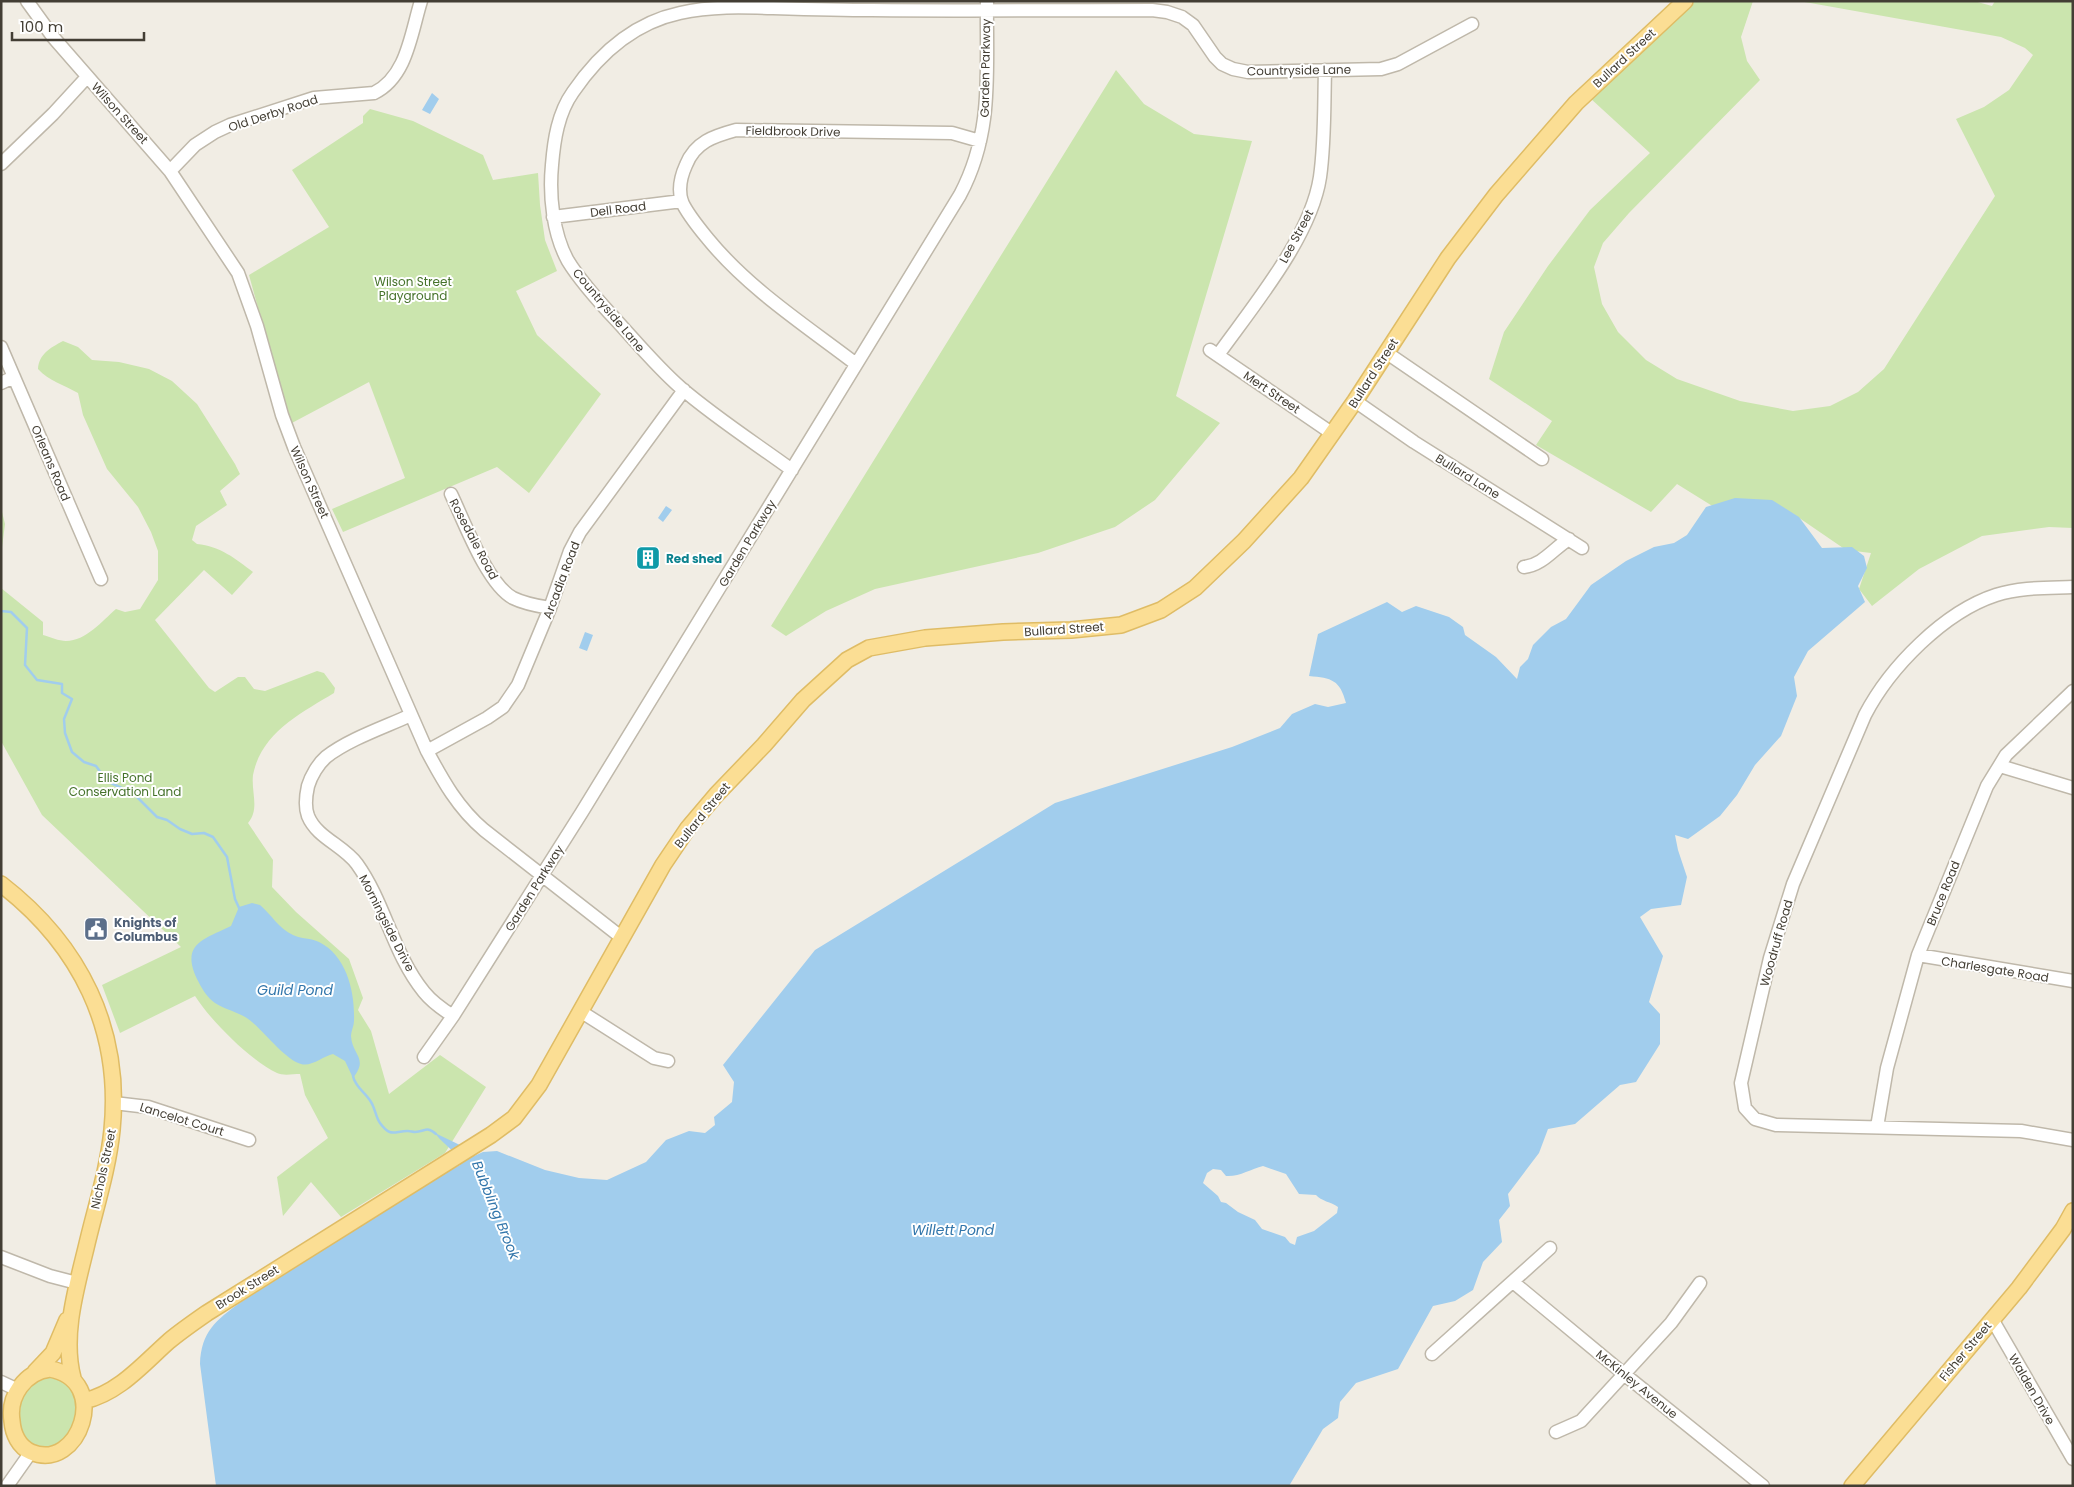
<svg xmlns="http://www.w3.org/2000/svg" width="2074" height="1487" viewBox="0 0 2074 1487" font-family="Poppins,sans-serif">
<rect width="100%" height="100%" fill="#f1ede4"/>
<!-- green -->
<path fill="#cbe5ae" d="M1695 1H1753L1741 37 1747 61 1760 80 1629 213 1603 243 1594 267 1602 304 1618 332 1646 360 1677 379 1740 401 1793 411 1830 406 1858 392 1884 369 1995 196 1956 119 1984 107 2009 90 2033 55 2025 48 2001 37 1799 1H1974L1992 6 1995 1H2073V528L2049 527 1982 536 1919 569 1872 606 1859 589 1871 553 1846 550 1792 513 1714 507 1677 484 1651 512 1536 445 1552 421 1489 379 1504 332 1548 266 1590 210 1650 153 1590 98Z
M1116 70 1144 104 1194 134 1252 141 1176 396 1220 423 1155 500 1115 527 1038 553 875 589 826 611 786 636 771 626Z
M370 109 413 121 483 155 493 180 538 173 540 205 545 240 557 271 516 291 537 335 601 394 529 493 497 467 343 532 332 509 405 478 369 382 290 424 249 275 329 227 292 170 363 123V116Z
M63 341 78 347 92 360 119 362 149 369 172 381 197 404 235 464 240 474 220 491 227 505 196 526 192 540 197 544C220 546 236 559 253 572L232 595 204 570 155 620 209 688 215 692 238 677H245L254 689 265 691 317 671 324 673 335 688 334 693C301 713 261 733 253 775 251 792 260 809 248 823L273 860 272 887 296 912 349 959 363 998 358 1010 371 1031 389 1094 440 1055 486 1087 445 1153 341 1217 311 1182 283 1216 277 1177 328 1138 305 1095 300 1074C293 1074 283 1076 277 1073 250 1060 211 1021 195 996L120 1033 102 985 181 947 42 815 1 741V588L43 622V635C50 637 59 641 66 641 86 641 102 621 116 609L125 612 140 609 158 580V551L151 532 138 507 107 469 83 415 78 393C64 385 49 381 38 369 39 354 50 348 63 341Z
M1 508 5 524 1 555Z
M51 1375 73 1388C81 1421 79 1426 54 1450L28 1446 17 1428 20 1395 30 1381Z"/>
<!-- water -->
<path fill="#a1cded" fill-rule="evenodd" d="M432 93 439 99 430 114 422 110Z
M1735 498 1772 500 1799 517 1822 548 1852 547 1864 556 1867 568 1858 586 1865 602 1808 651 1794 677 1797 696 1781 736 1755 765 1737 795 1720 816 1688 839 1675 835 1678 850 1687 877 1681 905 1651 909 1640 917 1663 956 1649 1002 1660 1014V1044L1636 1082 1620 1085 1575 1124 1548 1129 1539 1153 1508 1194 1510 1206 1499 1220 1502 1242 1483 1262 1473 1290 1455 1301 1433 1306 1398 1369 1356 1383 1340 1402 1338 1418 1323 1429 1289 1486H216L200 1364C201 1332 216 1320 241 1302L440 1176 460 1165C459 1152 442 1144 435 1133L462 1146 474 1156 483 1152 497 1151 545 1170 579 1178 607 1180 646 1162 666 1140 689 1131 705 1133 715 1125 714 1117 732 1102 734 1082 723 1065 815 950 1055 803 1232 747 1280 728 1292 714 1315 704 1328 707 1346 703C1340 680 1332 678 1309 676L1318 634 1387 602 1402 612 1416 606 1449 617 1463 627 1465 635 1496 657 1517 679 1520 667 1528 659 1533 645 1551 627 1566 619 1591 585 1626 561 1654 547 1674 543 1687 535 1706 507ZM1263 1166 1286 1174 1299 1194 1316 1195C1321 1201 1331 1202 1338 1207L1337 1213 1314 1231 1297 1237 1295 1245 1290 1243 1285 1237 1262 1229 1255 1220 1238 1212 1226 1203 1221 1202 1218 1196 1203 1183 1207 1173 1213 1169 1221 1170 1226 1176C1239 1177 1251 1169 1263 1166Z
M666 506 672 510 663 522 658 518Z
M585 632 593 635 587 651 579 648Z
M252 903 260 905C271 914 279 929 293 935 301 939 311 938 319 942 347 956 355 992 354 1021 354 1026 351 1031 351 1036 352 1055 369 1058 353 1078L345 1061 333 1054C323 1056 312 1067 301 1064 286 1060 265 1033 252 1022 241 1012 227 1011 215 1003 207 998 201 987 197 979 180 943 205 939 231 926L239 907Z"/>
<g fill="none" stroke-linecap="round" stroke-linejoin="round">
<!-- stream -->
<path stroke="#a1cded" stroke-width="2.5" d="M1 611 11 612 27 628 25 665 37 680 62 684V693L72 699 64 719 65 733 72 752 84 762 96 766 107 781 134 794 157 817 167 820 180 829 192 834 204 833 213 837 227 857 235 899 240 910
M353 1076C355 1087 365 1092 371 1102 375 1108 376 1118 380 1123 391 1138 394 1131 408 1131 410 1131 413 1132 415 1132 426 1131 427 1126 436 1134"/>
<defs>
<path id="minor" d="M27 1 53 37 170 171 238 273 257 326 282 415 294 447 427 751C443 781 458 808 484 830L621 937
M1 164 53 114 87 77
M170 171 195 145 215 132 230 125 314 98 374 93C407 77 411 33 421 1
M553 217 682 201
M1 347 101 579
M1210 350 1333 434
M1387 353 1542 459
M1218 355C1253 306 1311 237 1320 177 1325 142 1324 105 1325 70
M856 364C805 325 749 289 708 239 699 228 688 215 682 202 678 190 681 176 686 165 695 142 714 136 736 130L952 133 980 141
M1 383 14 377
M1355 401 1414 442 1582 548
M792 470C755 443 716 418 681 388 658 368 638 344 617 321 602 305 579 279 568 261 553 234 549 196 552 165 554 140 558 113 573 92 599 54 633 23 680 13 711 6 742 7 773 8 806 9 839 10 872 10 965 11 1058 10 1152 10L1167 12 1182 17 1193 25 1215 57 1222 64 1233 69 1248 72 1381 69 1398 64 1472 24
M451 494C464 521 487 584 513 598 525 604 538 606 550 608
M1524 567C1543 565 1554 548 1569 539
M2073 587C2047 588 2021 587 1996 595 1944 612 1890 667 1865 715L1793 884 1770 958 1741 1083 1745 1108 1755 1119 1776 1125 2021 1131 2073 1140
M411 715C385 727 349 739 326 757 318 764 311 776 308 786 306 795 305 808 308 816 317 838 343 845 357 864 385 903 393 954 424 992 432 1002 442 1009 453 1016
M427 751 487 718 503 707 518 685 550 608 570 551 580 532 684 390
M2000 766 2073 788
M1918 955 2073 981
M580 1011 654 1058 668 1061
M424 1057 453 1016 582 812 960 195C994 131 986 71 987 1
M114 1103 148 1107 249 1140
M1877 1127 1887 1068 1918 955 1987 786 2006 755 2073 691
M1 1257 50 1276 77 1283
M1513 1282 1624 1374 1763 1486
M1992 1319 2073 1459
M1432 1354 1550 1248
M1 1382 18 1390
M1556 1432 1581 1421 1671 1323 1700 1283
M7 1486 31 1452"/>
<path id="major" d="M1 884C80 945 122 1029 112 1130 108 1170 95 1209 86 1248 76 1289 62 1336 73 1378
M50 1369C112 1380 79 1473 31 1452 19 1447 13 1434 12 1421 8 1396 25 1372 50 1369Z
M35 1372 53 1353 67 1320
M84 1401C119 1393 143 1364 169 1341 181 1331 194 1322 207 1313L491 1135 514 1118 539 1085 663 865 688 828 716 795 764 745 803 700 847 660 869 648 925 638 1003 632 1071 630 1121 625 1161 610 1195 588 1244 541 1301 478 1355 401 1448 258 1496 195 1576 103 1685 1
M1852 1486 2019 1288 2063 1229 2073 1211"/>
</defs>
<!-- minor casing -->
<use href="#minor" stroke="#bfb8aa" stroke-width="15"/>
<!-- major casing -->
<use href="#major" stroke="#dfbc65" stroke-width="18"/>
<!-- minor -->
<use href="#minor" stroke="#fff" stroke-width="12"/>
<!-- major -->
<use href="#major" stroke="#fbde94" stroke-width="15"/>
</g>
<!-- icons -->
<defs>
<symbol id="building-square" viewBox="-11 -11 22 22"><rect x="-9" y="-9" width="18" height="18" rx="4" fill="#0f9aa8" stroke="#fff"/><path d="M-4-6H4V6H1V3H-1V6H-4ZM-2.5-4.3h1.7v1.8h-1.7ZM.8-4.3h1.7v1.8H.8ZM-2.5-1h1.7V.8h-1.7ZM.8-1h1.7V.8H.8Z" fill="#fff"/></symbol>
<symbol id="civic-square" viewBox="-11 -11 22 22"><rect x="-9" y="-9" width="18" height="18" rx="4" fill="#5c6f8a" stroke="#fff"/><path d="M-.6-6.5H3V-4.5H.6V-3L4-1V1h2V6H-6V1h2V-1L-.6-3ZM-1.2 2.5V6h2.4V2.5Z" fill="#fff"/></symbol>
</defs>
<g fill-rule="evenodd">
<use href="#building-square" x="634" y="544" width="28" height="28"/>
<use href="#civic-square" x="82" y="915" width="28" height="28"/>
</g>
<g text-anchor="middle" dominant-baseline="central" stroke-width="4" stroke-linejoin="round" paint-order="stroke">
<!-- street labels -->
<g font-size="12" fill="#433e34" stroke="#fff">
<text transform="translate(1624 58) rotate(-43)">Bullard Street</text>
<text transform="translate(985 68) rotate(-89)">Garden Parkway</text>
<text transform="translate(1299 70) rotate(-1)">Countryside Lane</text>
<text transform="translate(120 113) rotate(48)">Wilson Street</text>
<text transform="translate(273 113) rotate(-18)">Old Derby Road</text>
<text transform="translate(793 131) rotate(1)">Fieldbrook Drive</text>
<text transform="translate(618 209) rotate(-7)">Dell Road</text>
<text transform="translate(1296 236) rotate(-62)">Lee Street</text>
<text transform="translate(609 310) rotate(50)">Countryside Lane</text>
<text transform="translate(1373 373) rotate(-57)">Bullard Street</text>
<text transform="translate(1272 392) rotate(34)">Mert Street</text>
<text transform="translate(51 463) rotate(67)">Orleans Road</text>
<text transform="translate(1468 476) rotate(32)">Bullard Lane</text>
<text transform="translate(310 482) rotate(66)">Wilson Street</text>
<text transform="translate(474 539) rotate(62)">Rosedale Road</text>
<text transform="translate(747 543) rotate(-59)">Garden Parkway</text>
<text transform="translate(561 580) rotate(-69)">Arcadia Road</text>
<text transform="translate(1064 629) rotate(-4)">Bullard Street</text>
<text transform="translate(702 815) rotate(-51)">Bullard Street</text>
<text transform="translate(534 888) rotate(-58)">Garden Parkway</text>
<text transform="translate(1943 893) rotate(-68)">Bruce Road</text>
<text transform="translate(387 923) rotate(63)">Morningside Drive</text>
<text transform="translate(1776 943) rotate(-74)">Woodruff Road</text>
<text transform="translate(1995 969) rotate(9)">Charlesgate Road</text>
<text transform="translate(182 1119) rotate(17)">Lancelot Court</text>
<text transform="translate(103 1169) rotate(-78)">Nichols Street</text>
<text transform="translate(247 1287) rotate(-32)">Brook Street</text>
<text transform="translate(1965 1351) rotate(-50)">Fisher Street</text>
<text transform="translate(1637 1384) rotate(39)">McKinley Avenue</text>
<text transform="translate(2032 1389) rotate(60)">Walden Drive</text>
</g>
<!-- park labels -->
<g font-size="12" fill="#45722a" stroke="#fff">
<text x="413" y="281">Wilson Street<tspan x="413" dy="14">Playground</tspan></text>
<text x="125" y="777">Ellis Pond<tspan x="125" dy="14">Conservation Land</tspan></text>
</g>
<!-- culture labels -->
<g font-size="12" font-weight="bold" fill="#0d838f" stroke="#fff" text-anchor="start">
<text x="666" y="558">Red shed</text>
</g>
<!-- service labels -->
<g font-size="12" font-weight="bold" fill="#4e5e75" stroke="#fff" text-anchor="start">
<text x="114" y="922">Knights of<tspan x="114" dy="14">Columbus</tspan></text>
</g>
<!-- water labels -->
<g font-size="14" font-style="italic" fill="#3276ab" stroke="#fff">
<text x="295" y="990">Guild Pond</text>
<text transform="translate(496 1210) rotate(68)">Bubbling Brook</text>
<text x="953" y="1230">Willett Pond</text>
</g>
</g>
<!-- border -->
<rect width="2074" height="1487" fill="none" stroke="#433e34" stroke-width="5"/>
<!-- scale -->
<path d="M12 32v8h132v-8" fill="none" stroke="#433e34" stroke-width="2.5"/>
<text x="20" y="32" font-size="15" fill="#433e34" stroke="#ffffff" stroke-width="4" paint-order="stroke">100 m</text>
</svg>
